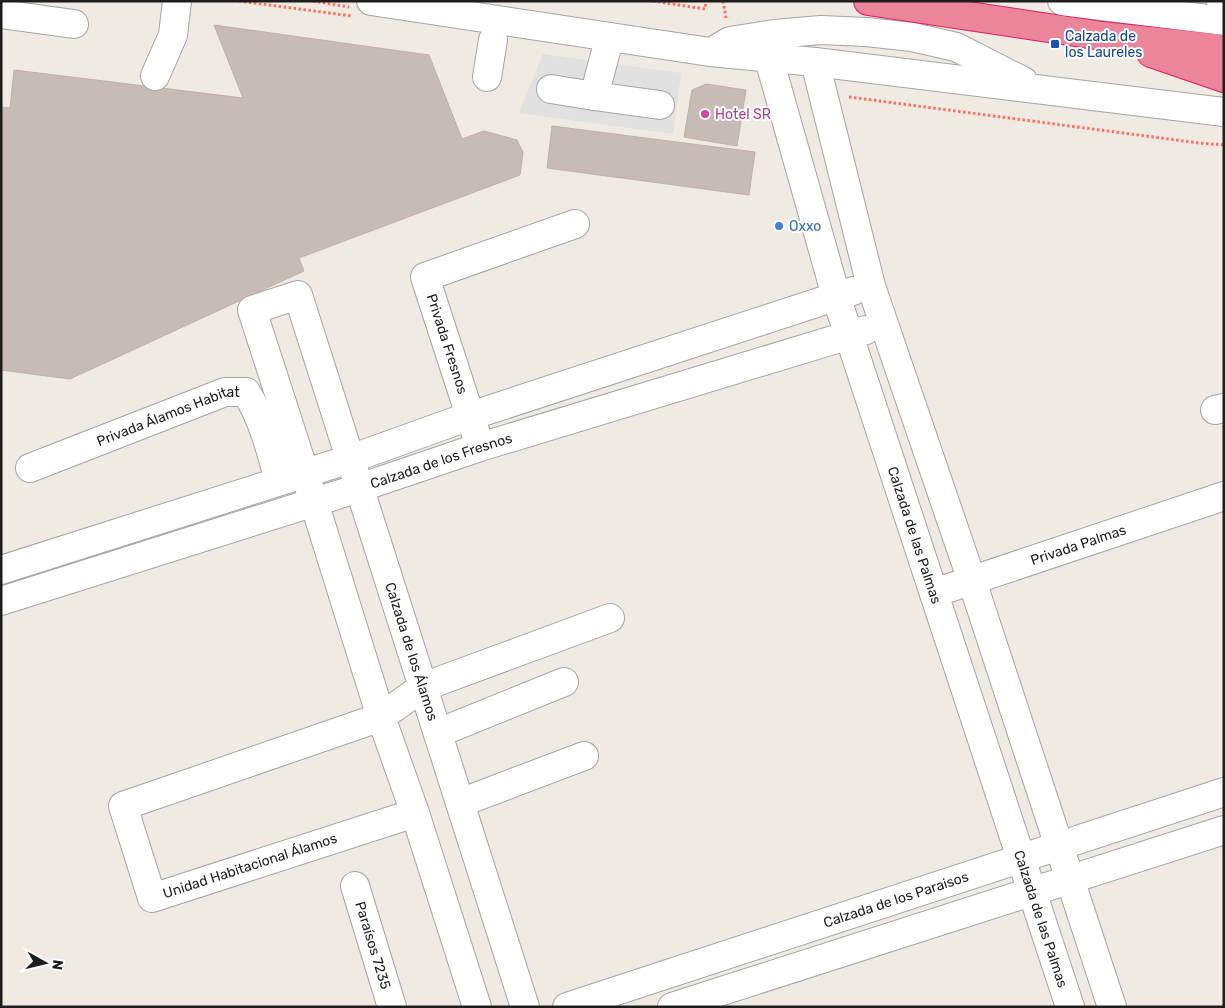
<svg xmlns="http://www.w3.org/2000/svg" width="1225" height="1008" viewBox="0 0 1225 1008" font-family="Rubik,sans-serif">
<rect width="100%" height="100%" fill="#efeae2"/>
<!-- parking -->
<path fill="#e1e1e1" d="M543 54 681 73 673 134 519 113Z"/>
<!-- building -->
<path fill="#c7bcb5" stroke="#c1b0a4" d="M214 25 429 55 462 139 484 131 517 140 523 152 520 175 299 258 304 271 70 379 1 370V107L10 108 14 70 243 98Z
M706 84 746 90 737 146 684 137 692 90Z
M552 126 755 152 749 195 547 168Z"/>
<g fill="none" stroke-linecap="round" stroke-linejoin="round">
<defs>
<g id="minor">
<path d="M371 1 710 52 815 62 1224 112"/>
<path d="M1062 1 1224 21"/>
<path d="M1221 1 1224 2"/>
<path d="M1 14 74 24"/>
<path d="M718 48 730 41 775 34 821 30 866 32 912 37 956 47 1023 81"/>
<path id="s1" d="M769 59 836 296 1070 1007"/>
<path d="M815 62 871 286 972 581 1112 1007"/>
<path d="M155 76 173 35 177 1"/>
<path d="M487 77 493 40"/>
<path d="M551 89 594 96 606 51 609 37"/>
<path d="M594 96 660 105"/>
<path d="M1215 410 1224 408"/>
<path d="M476 434 425 277 575 224"/>
<path id="s2" d="M30 468 225 392H246C263 419 271 451 279 481"/>
<path d="M1 570 350 459 470 416 853 291"/>
<path id="s3" d="M934 593 1224 496"/>
<path id="s4" d="M1 601 359 488 480 447 866 330"/>
<path d="M438 733 564 682"/>
<path d="M460 803 584 756"/>
<path d="M415 813 152 898 123 806 381 717 423 687 610 618"/>
<path id="s5" d="M355 886 392 1007"/>
<path id="s6" d="M477 1007 415 813 381 717 314 502 252 310 298 295 525 1007"/>
<path id="s7" d="M567 1007 1224 792"/>
<path d="M672 1007 1224 830"/>
</g>
<path id="highway" d="M868 1 1102 36 1224 49
M1151 53 1224 78"/>
</defs>
<!-- minor casing -->
<use href="#minor" stroke="#a4a4a4" stroke-width="30"/>
<!-- highway casing -->
<use href="#highway" stroke="#e21a62" stroke-width="30"/>
<!-- path -->
<path stroke="#ff7063" stroke-width="3" stroke-dasharray="2.5 2.5" stroke-linecap="butt" d="M239 1 352 16
M313 1 349 7
M653 1 705 9 706 1
M723 1 726 18
M849 97 1199 143 1224 145"/>
<!-- minor -->
<use href="#minor" stroke="#fff" stroke-width="28"/>
<!-- highway -->
<use href="#highway" stroke="#eb859a" stroke-width="28"/>
</g>
<!-- markers -->
<rect fill="#1a4fb4" stroke="#fff" stroke-width="2" x="1050" y="39" width="10" height="10" rx="2.5"/>
<circle fill="#d1479c" stroke="#fff" stroke-width="2" cx="705" cy="114" r="5"/>
<circle fill="#3f7fe0" stroke="#fff" stroke-width="2" cx="779" cy="226" r="5"/>
<g text-anchor="middle" dominant-baseline="central" stroke-width="4" stroke-linejoin="round" paint-order="stroke">
<!-- transit labels -->
<g font-size="14" fill="#164399" stroke="#fff" text-anchor="start">
<text x="1065" y="36">Calzada de<tspan x="1065" dy="16">los Laureles</tspan></text>
</g>
<!-- hotel labels -->
<g font-size="14" fill="#b23c85" stroke="#fff" text-anchor="start">
<text x="715" y="114">Hotel SR</text>
</g>
<!-- shop labels -->
<g font-size="14" fill="#366cbe" stroke="#fff" text-anchor="start">
<text x="789" y="226">Oxxo</text>
</g>
<!-- street labels -->
<g font-size="14" fill="#1d1d1d" stroke="#fff">
<text transform="translate(447 344) rotate(72)">Privada Fresnos</text>
<text stroke="none"><textPath href="#s2" startOffset="148">Privada Álamos Habitat</textPath></text>
<text stroke="none"><textPath href="#s4" startOffset="462">Calzada de los Fresnos</textPath></text>
<text stroke="none"><textPath href="#s1" startOffset="498">Calzada de las Palmas</textPath></text>
<text stroke="none"><textPath href="#s3" startOffset="152">Privada Palmas</textPath></text>
<text stroke="none"><textPath href="#s6" startOffset="1155">Calzada de los Álamos</textPath></text>
<text transform="translate(250 866) rotate(-18)">Unidad Habitacional Álamos</text>
<text stroke="none"><textPath href="#s7" startOffset="346">Calzada de los Paraisos</textPath></text>
<text stroke="none"><textPath href="#s1" startOffset="902">Calzada de las Palmas</textPath></text>
<text stroke="none"><textPath href="#s5" startOffset="62">Paraísos 7235</textPath></text>
</g>
</g>
<!-- border -->
<rect width="1225" height="1008" fill="none" stroke="#1d1d1d" stroke-width="5"/>
<!-- north arrow -->
<g transform="translate(45 963) rotate(98)" stroke="#ffffff" stroke-width="4" paint-order="stroke">
<path d="M0-4L9 19L0 12L-9 19Z" fill="#1d1d1d"/>
<text y="-8" font-size="14" font-weight="bold" text-anchor="middle" fill="#1d1d1d">N</text>
</g>
</svg>
